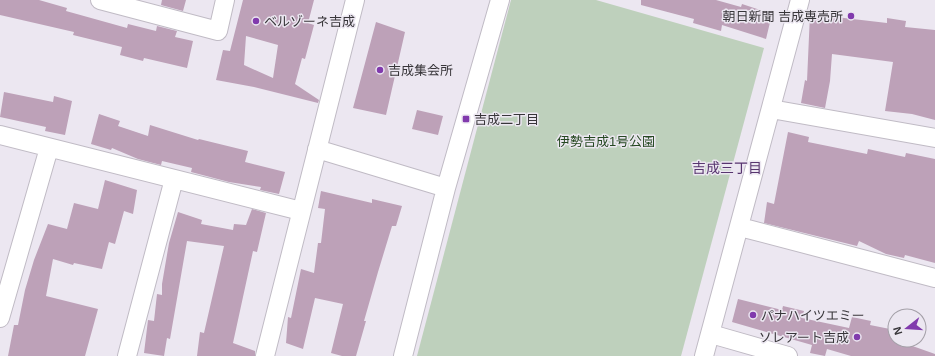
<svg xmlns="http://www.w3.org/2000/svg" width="935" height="356" viewBox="0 0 935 356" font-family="Helvetica,'Noto Sans JP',sans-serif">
<rect width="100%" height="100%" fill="#ece7f1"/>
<!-- green -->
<path fill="#bed0bc" d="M511 0H596L764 48 681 356H417Z"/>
<!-- building -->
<path fill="#bda1b8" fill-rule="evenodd" d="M0 0H39L67 8 66 11 127 28 128 24 156 31 157 26 177 31 175 37 193 41 187 68 144 58 143 61 120 55 122 47 73 35 74 32 0 15Z
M162 0H186L183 11 161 5Z
M243 0H314L308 23 314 25 305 59 302 58 295 84 319 100 318 103 254 87 216 80 223 50 230 51ZM246 36 278 45 273 78 244 65Z
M641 0H716L741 7 742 4 772 14 766 39 722 25 721 31 693 23 694 19 641 5Z
M810 14 887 23V18L906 21 905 27 935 30V120L912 114 885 111 893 62 832 54 830 81 825 108 801 103 805 80 807 81Z
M376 22 405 32 386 115 353 108Z
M4 92 53 102 54 96 72 101 65 135 45 131 46 127 0 117Z
M417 110 443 116 438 135 412 129Z
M99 114 120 121 118 126 148 136 150 125 198 140 199 139 248 151 245 162 285 172 279 194 260 190 261 187 229 182 191 172 192 168 162 161 161 165 138 159 112 148 111 150 91 144Z
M788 132 809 137 808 142 867 154 868 149 905 157 906 153 935 159V263L905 255 904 258 886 254 859 241 857 246 764 223 767 202 774 204Z
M105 180 137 190 133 214 124 211 115 244 109 242 102 269 74 263 73 265 53 259 46 296 98 309 85 356H8L14 325H18L25 290 34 260 48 224 67 229 74 203 98 209Z
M321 191 372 203V199L402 206 396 226H392L378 272 364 321H366L356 356H342L331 353 343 304 315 298 303 349 286 343 288 317 291 318 301 269 314 273 318 243H321L325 209 318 208Z
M252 209 266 213 257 252 253 251 233 343 255 351V356H197L200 332 204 333 224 246 187 241 170 339 167 338 164 356 144 353 148 320 154 321 157 294 162 295V284L169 243 178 212 202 220 201 224 233 230 234 224 246 225Z
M738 299 782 310 783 306 804 311 802 318 849 328 852 317 871 321 870 325 895 330V340H905L904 343 935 354V356H851L827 349 825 356 810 353 812 345 732 322Z"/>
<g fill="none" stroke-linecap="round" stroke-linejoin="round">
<defs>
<path id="minor" d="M100 0 218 31 225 0
M771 109 935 138
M0 135 301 211
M317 149 446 188
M740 227 935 278
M0 318 49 148
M711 334 788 356
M127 356 174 179
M265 356 355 0
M403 356 446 188 500 0
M704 356 800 0"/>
</defs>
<!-- minor casing -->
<use href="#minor" stroke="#c0bbc5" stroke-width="20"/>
<!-- minor -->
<use href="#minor" stroke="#fff" stroke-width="18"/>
</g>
<!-- markers -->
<g fill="#813aad" stroke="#ece7f1" stroke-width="1.5">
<circle cx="851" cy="16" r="4"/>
<circle cx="256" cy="21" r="4"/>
<circle cx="380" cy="70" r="4"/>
<rect x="462" y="115" width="8" height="8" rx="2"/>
<circle cx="753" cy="315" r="4"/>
<circle cx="857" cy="337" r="4"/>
</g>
<g text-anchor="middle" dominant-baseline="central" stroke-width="3" stroke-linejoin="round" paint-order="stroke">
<!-- poi labels -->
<g font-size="13" fill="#38363a" stroke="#ece7f1" text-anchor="start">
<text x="843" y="16" text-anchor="end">朝日新聞 吉成専売所</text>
<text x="264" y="21">ベルゾーネ吉成</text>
<text x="388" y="70">吉成集会所</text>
<text x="474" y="119">吉成二丁目</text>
<text x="761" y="315">パナハイツエミー</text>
<text x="849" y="337" text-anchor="end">ソレアート吉成</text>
</g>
<!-- park labels -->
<g font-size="13" fill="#254821" stroke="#ece7f1">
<text x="606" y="141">伊勢吉成1号公園</text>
</g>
<!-- neighbourhood labels -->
<g font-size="14" fill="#57356f" stroke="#ece7f1">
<text x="727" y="168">吉成三丁目</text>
</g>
</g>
<!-- north arrow -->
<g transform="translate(907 328) rotate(253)"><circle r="19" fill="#ece7f1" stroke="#a4a0a8"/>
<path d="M0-3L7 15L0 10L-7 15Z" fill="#813aad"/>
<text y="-6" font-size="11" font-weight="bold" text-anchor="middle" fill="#38363a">N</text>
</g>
</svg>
